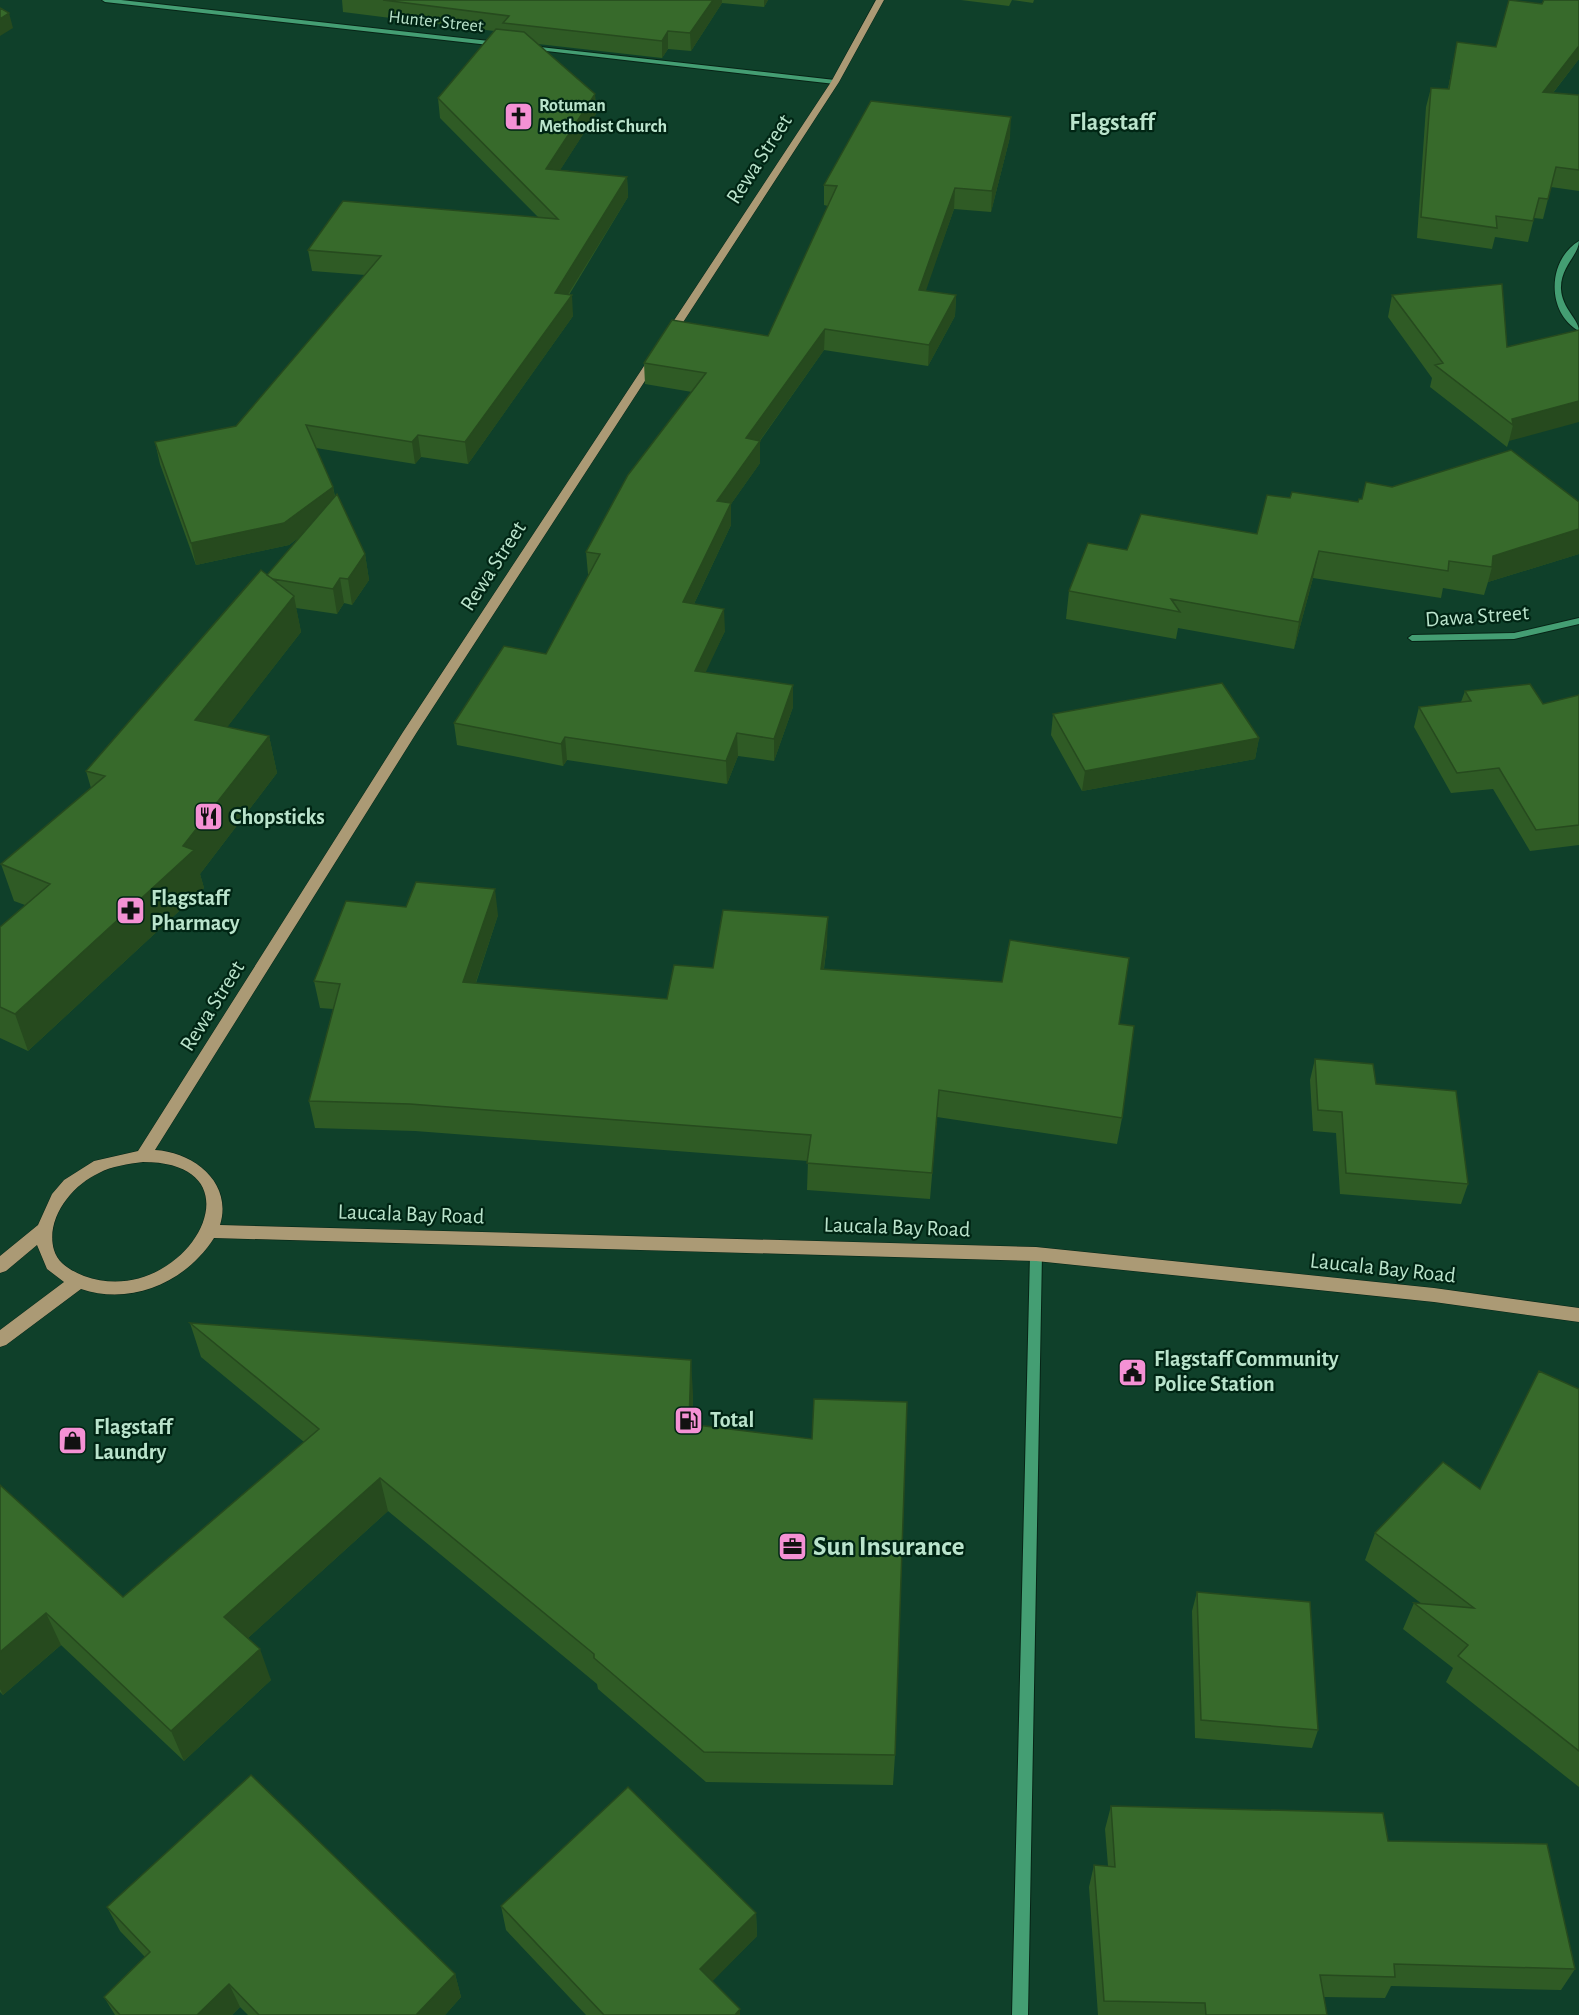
<svg xmlns="http://www.w3.org/2000/svg" width="1579" height="2015" viewBox="0 0 1579 2015" font-family="'Alegreya Sans',sans-serif">
<rect width="100%" height="100%" fill="#0f402a"/>
<g fill="none" stroke-linecap="round" stroke-linejoin="round">
<defs>
<path id="minor" d="M102 0H121L498 42 501 44 498 46 105 2Z
M531 46 835 80 838 82 835 84 529 49 528 48Z
M1579 241C1579 255 1560 267 1561 289 1562 309 1579 319 1579 331 1546 313 1547 260 1579 241Z
M1579 618V624L1514 639 1412 641 1408 638 1412 635 1514 633Z
M1036 1249 1040 1251 1042 1254 1028 2015H1012L1030 1254 1032 1251Z"/>
<path id="major" d="M876 0H884L839 82 417 732 155 1150C194 1152 233 1183 220 1225L1036 1247 1434 1288 1579 1308V1322L1434 1302 1036 1261 214 1238C186 1282 132 1306 81 1289L6 1345 0 1347V1330L64 1282 47 1269 37 1245 6 1271 0 1273V1256L38 1225 52 1194 64 1180 94 1161 138 1151 403 732 831 82ZM143 1162C270 1162 183 1312 84 1276 72 1271 58 1264 54 1250 45 1219 72 1185 99 1173 112 1166 128 1164 143 1162Z"/>
</defs>
<!-- minor casing -->
<use href="#minor" stroke="#072416" stroke-width="2"/>
<!-- major casing -->
<use href="#major" stroke="#072416" stroke-width="1"/>
<!-- minor -->
<use href="#minor" fill="#449e73" fill-rule="evenodd"/>
<!-- major -->
<use href="#major" fill="#ab9a75" fill-rule="evenodd"/>
</g>
<!-- wall -->
<path fill="#2f5b25" d="M342 0H768L764 7 722 3 691 51 668 49 662 58 538 44 595 94 596 114 560 170 627 177 628 197 569 295 573 316 468 464 421 457 415 464 316 448 333 487 335 496 365 554 369 580 352 605 344 603 337 614 296 608 301 632 227 727 269 736 277 773 200 874 204 888 28 1051 0 1038V927L25 905 14 901 1 864 91 788 86 771 267 575 301 536 289 545 196 565 160 464 155 442 236 426 365 275 312 271 308 250 538 217 440 118 438 98 494 31 343 12Z
M961 0H1034L1033 3 1012 0 1009 6Z
M1579 0V59L1553 93 1579 95V191L1551 187 1543 219 1534 218 1528 242 1495 237 1492 249 1417 238 1426 107 1431 88 1448 89 1457 42 1496 47 1542 4Z
M1010 137 991 212 954 209 925 291 956 295 955 316 928 366 824 350 760 441V463L731 504V525L694 604 725 631 705 672 793 707 774 761 738 756 727 784 567 760 563 766 457 745 454 723 546 654 589 574H588L586 552 692 392 645 384 644 363 768 336 828 206 824 205V185Z
M1392 295 1507 347 1579 330 1509 441 1507 447 1430 387 1432 378 1388 317Z
M1366 482 1392 487 1579 502V554L1488 582 1484 595 1443 588 1441 598 1313 578 1294 649 1178 628 1176 639 1066 619 1069 591 1127 550 1257 534 1290 498 1358 502 1362 499Z
M1465 691 1543 704 1579 695V845L1530 851 1493 789 1451 793 1414 727 1419 707 1461 702Z
M1053 714 1259 738 1255 759 1082 791 1051 735Z
M498 915 476 983 667 999 713 968 827 944 824 969 1119 1024 1122 1118 1117 1144 937 1117 930 1199 807 1190 808 1161 415 1131 315 1128 309 1101 333 1009 320 1008 314 981Z
M1315 1059 1376 1084 1468 1184 1461 1204 1340 1194 1336 1133 1313 1131 1310 1080Z
M190 1323 693 1394 692 1424 895 1755 893 1785 706 1782 598 1689 597 1684 388 1511 248 1638 271 1680 184 1761 61 1645 3 1695 0 1692V1485L123 1597 304 1442 201 1357Z
M1579 1389V1787L1446 1682 1453 1668 1403 1629 1414 1603 1422 1604 1365 1560 1375 1533 1480 1489Z
M1197 1592 1318 1730 1312 1748 1195 1738 1192 1611Z
M1111 1806 1388 1841 1575 1969 1561 1990 1391 1986 1385 1998 1324 1997 1327 2015H1098L1089 1887 1094 1865 1108 1866 1105 1829Z
M501 1906 756 1913 757 1936 712 1981 740 2009V2015H586L506 1930Z
M107 1907 455 1974 461 1997 445 2015H248L240 2007 232 2015H115L104 1997 145 1957 120 1931Z"/>
<!-- shaded-wall -->
<path fill="#264a1e" d="M713 0H722V3L691 51 690 33Z
M764 0H768L764 7Z
M9 13 13 28 0 36V19Z
M668 31V49L662 58V41Z
M1579 46V59L1538 112 1543 92Z
M595 94 596 114 548 189 546 169Z
M1011 117 1010 137 991 212 992 191Z
M627 177 628 197 556 314 555 293Z
M955 188 954 209 919 311V290Z
M572 295 573 316 468 464 465 442Z
M956 295 955 316 928 366 929 345Z
M825 329 824 350 746 460V438Z
M1579 401V422L1509 441 1513 425 1512 419Z
M418 435 421 457 415 464 412 442Z
M760 441V463L731 504V525L684 625 683 602 717 501Z
M333 487 337 509 289 545 196 565 191 543Z
M1579 529V554L1488 582 1492 567 1493 556Z
M1319 551 1313 578 1294 649 1299 622Z
M365 554 369 580 352 605 348 579Z
M340 578 344 603 337 614 333 589Z
M294 596 301 632 204 757 195 720Z
M724 609 725 631 696 693 695 671Z
M793 685V707L774 761V739Z
M737 733 738 756 727 784 726 761Z
M269 736 277 773 200 874 204 888 28 1051 15 1014 183 846Z
M565 737 567 760 563 766 561 744Z
M1259 738 1255 759 1082 791 1085 771Z
M495 889 498 915 467 1009 463 982Z
M828 917 827 944 820 996 821 969Z
M691 1360 693 1394 691 1457 689 1424Z
M380 1478 388 1511 236 1649 224 1617Z
M46 1613 61 1645 3 1695 0 1689V1652Z
M260 1649 271 1680 184 1761 171 1731Z
M756 1913 757 1936 702 1992 700 1969Z
M455 1974 461 1997 445 2015H416Z
M229 1984 240 2007 232 2015H197Z
M740 2009V2015H735Z"/>
<!-- building -->
<path fill="#376a2b" stroke="#264a1e" stroke-width="1.5" d="M383 0H713L690 33 668 31 662 41 503 23 509 16Z
M1509 0 1542 4 1544 0H1579V46L1543 92 1579 95V170L1556 167 1548 199 1539 198 1533 221 1496 216 1497 228 1421 217 1431 88 1449 89 1457 42 1496 47Z
M0 8 9 13 0 19Z
M496 29 524 32 595 94 546 169 627 177 555 293 572 295 465 442 418 435 412 442 306 425 333 487 284 523 191 543 155 442 236 426 381 256 308 250 343 201 558 219 438 98Z
M871 101 1011 117 992 191 955 188 919 290 956 295 929 345 825 329 746 438 760 441 717 501 731 503 683 602 724 609 695 671 793 685 774 739 737 733 726 761 565 737 561 744 454 723 504 646 546 654 600 554 586 552 628 475 706 373 644 363 672 320 768 336 837 186 824 185Z
M1502 284 1507 347 1579 330V401L1512 419 1513 425 1435 365 1443 363 1392 295Z
M1511 450 1579 502V529L1493 556 1492 567 1449 561 1448 571 1319 551 1299 622 1171 599 1180 612 1069 591 1088 543 1127 550 1141 514 1257 534 1267 495 1290 498 1292 492 1358 502 1359 499H1362L1366 482 1392 487Z
M337 494 365 554 348 579 340 578 333 589 273 579 267 575Z
M261 570 294 596 195 720 269 736 183 846 194 850 15 1014 0 1007V927L50 884 1 864 105 776 86 771Z
M1222 683 1259 738 1085 771 1053 714Z
M1530 684 1543 704 1579 695V825L1536 830 1499 768 1457 773 1419 707 1471 701 1465 691Z
M416 882 495 889 463 982 667 999 674 965 713 968 723 910 828 917 821 969 1002 982 1010 940 1129 958 1119 1024 1134 1026 1122 1118 939 1090 932 1173 807 1163 811 1135 410 1104 309 1101 340 984 314 981 346 901 406 907Z
M1315 1059 1373 1064 1376 1084 1456 1091 1468 1184 1346 1173 1342 1112 1318 1110Z
M190 1323 691 1360 689 1424 812 1439 814 1399 907 1402 895 1755 704 1752 594 1658V1654L380 1478 224 1617 260 1649 171 1731 46 1613 0 1652V1485L123 1597 319 1429Z
M1539 1371 1579 1389V1751L1458 1656 1468 1645 1414 1603 1474 1608 1375 1533 1443 1462 1480 1489Z
M1197 1592 1310 1602 1318 1730 1201 1720Z
M251 1775 455 1974 416 2015H259L229 1984 197 2015H120L104 1997 150 1952 107 1907Z
M628 1787 756 1913 700 1969 740 2009 735 2015H604L501 1906Z
M1111 1806 1383 1813 1388 1841 1547 1844 1575 1969 1394 1964 1395 1977 1320 1975 1327 2015H1206L1205 2003 1104 2001 1094 1865 1115 1867Z"/>
<!-- icons -->
<defs>
<symbol id="church-square" viewBox="-11 -11 22 22"><rect x="-9" y="-9" width="18" height="18" rx="4" fill="#f491d4" stroke="#002514"/><path d="M-1.2-6h2.4v3.5h3.3v2.4h-3.3V6h-2.4V-.1h-3.3v-2.4h3.3Z" fill="#111"/></symbol>
<symbol id="restaurant-square" viewBox="-11 -11 22 22"><rect x="-9" y="-9" width="18" height="18" rx="4" fill="#f491d4" stroke="#002514"/><path d="M-5-6h1v4h1v-4h1v4h1v-4h1v5L-1.5 .5V6h-2V.5L-5-1ZM5-6V6H3V1.5H1.5Q1.5-4 5-6Z" fill="#111"/></symbol>
<symbol id="pharmacy-square" viewBox="-11 -11 22 22"><rect x="-9" y="-9" width="18" height="18" rx="4" fill="#f491d4" stroke="#002514"/><path d="M-2-6h4v4h4v4h-4v4h-4v-4h-4v-4h4Z" fill="#111"/></symbol>
<symbol id="civic-square" viewBox="-11 -11 22 22"><rect x="-9" y="-9" width="18" height="18" rx="4" fill="#f491d4" stroke="#002514"/><path d="M-.6-6.5H3V-4.5H.6V-3L4-1V1h2V6H-6V1h2V-1L-.6-3ZM-1.2 2.5V6h2.4V2.5Z" fill="#111"/></symbol>
<symbol id="fuel-square" viewBox="-11 -11 22 22"><rect x="-9" y="-9" width="18" height="18" rx="4" fill="#f491d4" stroke="#002514"/><path d="M-5.5-6h7V0h2V4h1.3V-2.5L3-4.5l.8-.8L6-3V5H2.5V1h-1V6h-7ZM-4.2-4.7v3.2H.2V-4.7Z" fill="#111"/></symbol>
<symbol id="shop-square" viewBox="-11 -11 22 22"><rect x="-9" y="-9" width="18" height="18" rx="4" fill="#f491d4" stroke="#002514"/><path d="M-5-2.5h2.3a2.7 3.5 0 0 1 5.4 0H5L5.5 6h-11ZM-1.5-2.5h3a1.5 2.3 0 0 0-3 0Z" fill="#111"/></symbol>
<symbol id="office-square" viewBox="-11 -11 22 22"><rect x="-9" y="-9" width="18" height="18" rx="4" fill="#f491d4" stroke="#002514"/><path d="M-6-3h4V-5.5h4V-3h4V5H-6ZM-1-4.5V-3h2v-1.5ZM-6 0V1H6V0Z" fill="#111"/></symbol>
</defs>
<g fill-rule="evenodd">
<use href="#church-square" x="502" y="100" width="33" height="33"/>
<use href="#restaurant-square" x="192" y="800" width="33" height="33"/>
<use href="#pharmacy-square" x="114" y="894" width="33" height="33"/>
<use href="#civic-square" x="1116" y="1356" width="33" height="33"/>
<use href="#fuel-square" x="672" y="1404" width="33" height="33"/>
<use href="#shop-square" x="56" y="1424" width="33" height="33"/>
<use href="#office-square" x="776" y="1530" width="33" height="33"/>
</g>
<g text-anchor="middle" dominant-baseline="central" stroke-width="4.5" stroke-linejoin="round" paint-order="stroke">
<!-- far-street labels -->
<g font-size="18" fill="#bae4cc" stroke="#002514">
<text transform="translate(436 22) rotate(6)">Hunter Street</text>
</g>
<!-- far-poi labels -->
<g font-size="18" font-weight="bold" fill="#bae4cc" stroke="#002514" text-anchor="start">
<text x="539" y="106">Rotuman<tspan x="539" dy="21">Methodist Church</tspan></text>
</g>
<!-- street labels -->
<g font-size="22" fill="#bae4cc" stroke="#002514">
<text transform="translate(759 159) rotate(-57)">Rewa Street</text>
<text transform="translate(493 566) rotate(-57)">Rewa Street</text>
<text transform="translate(1477 616) rotate(-4)">Dawa Street</text>
<text transform="translate(212 1006) rotate(-58)">Rewa Street</text>
<text transform="translate(411 1214) rotate(2)">Laucala Bay Road</text>
<text transform="translate(897 1227) rotate(2)">Laucala Bay Road</text>
<text transform="translate(1383 1268) rotate(6)">Laucala Bay Road</text>
</g>
<!-- poi labels -->
<g font-size="22" font-weight="bold" fill="#bae4cc" stroke="#002514" text-anchor="start">
<text x="230" y="817">Chopsticks</text>
<text x="151" y="898">Flagstaff<tspan x="151" dy="25">Pharmacy</tspan></text>
<text x="1154" y="1359">Flagstaff Community<tspan x="1154" dy="25">Police Station</tspan></text>
<text x="710" y="1420">Total</text>
<text x="94" y="1427">Flagstaff<tspan x="94" dy="25">Laundry</tspan></text>
</g>
<!-- far-district labels -->
<g font-size="24" font-weight="bold" fill="#bae4cc" stroke="#002514">
<text x="1112" y="123">Flagstaff</text>
</g>
<!-- near-poi labels -->
<g font-size="27" font-weight="bold" fill="#bae4cc" stroke="#002514" text-anchor="start">
<text x="813" y="1546">Sun Insurance</text>
</g>
</g>
</svg>
